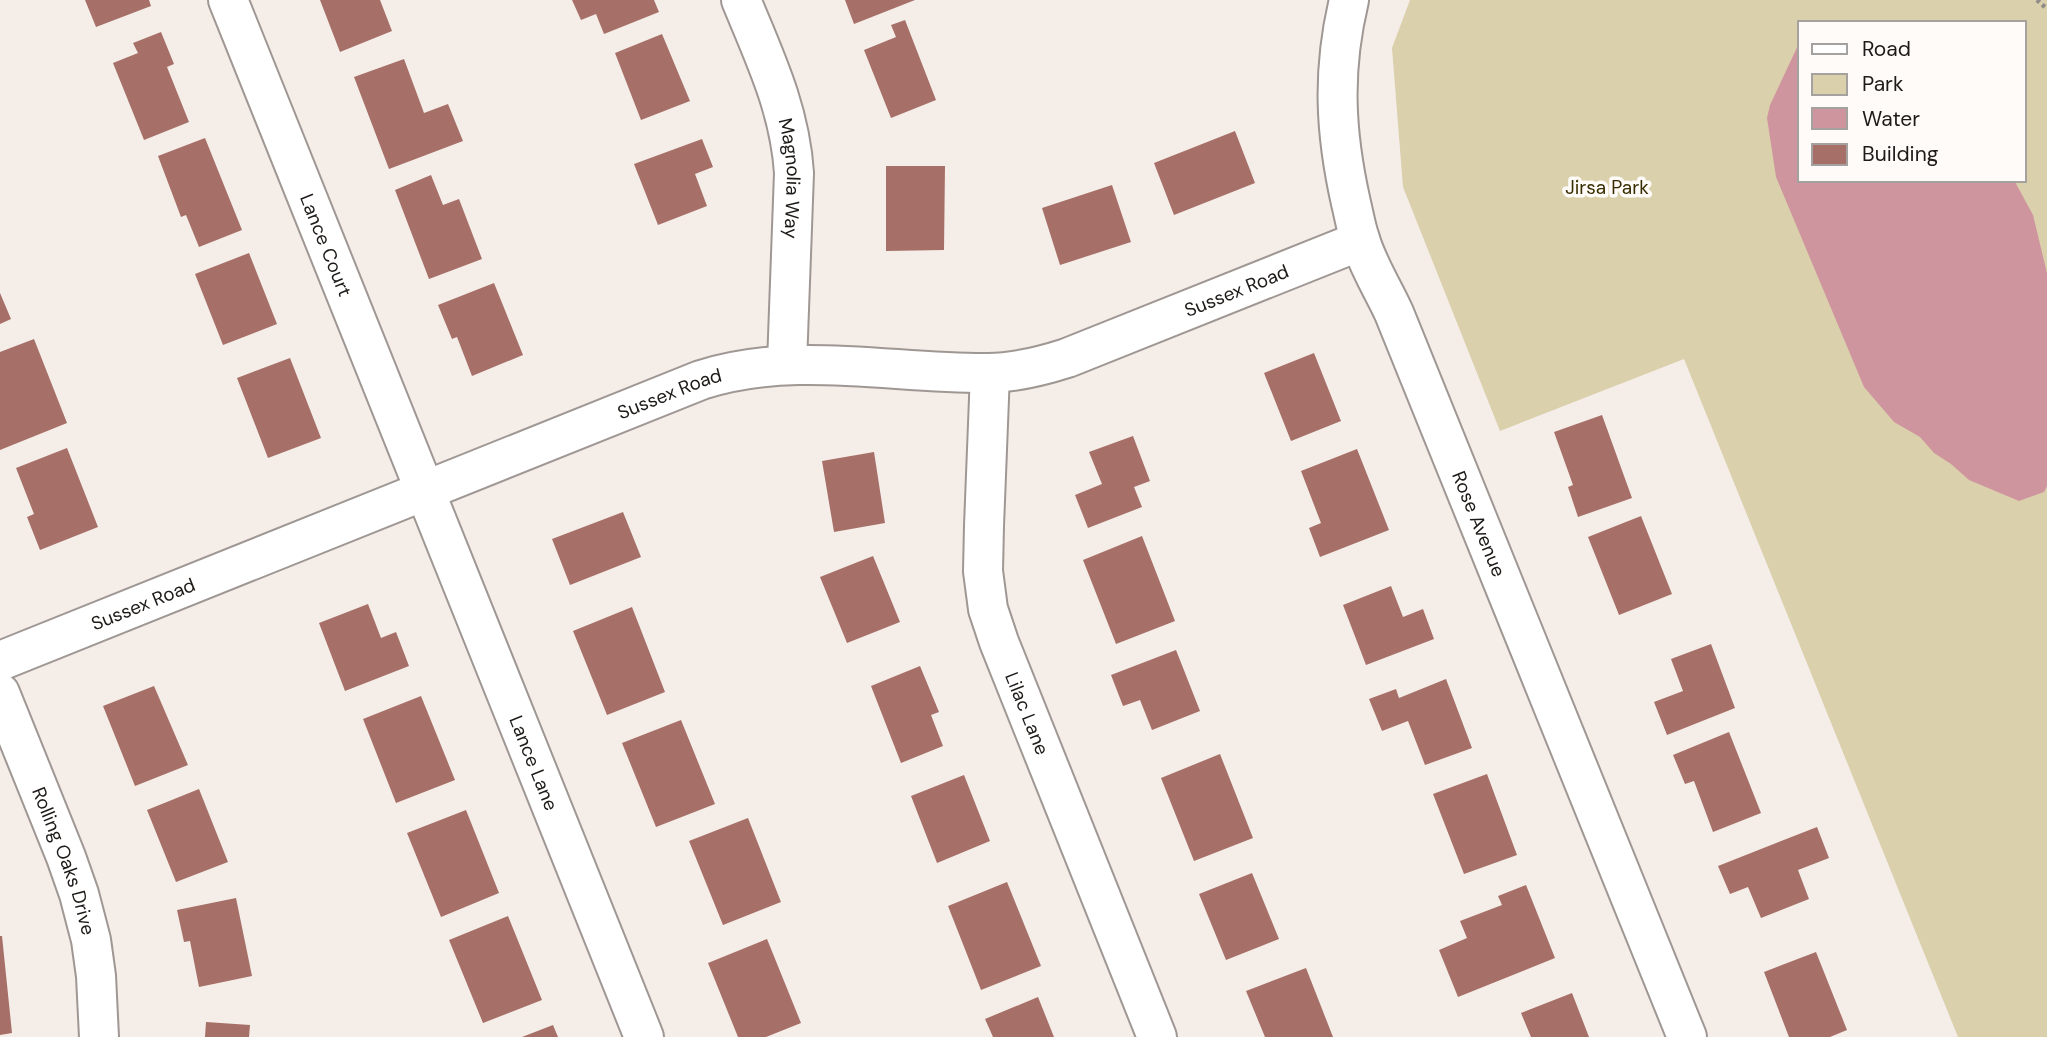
<svg xmlns="http://www.w3.org/2000/svg" width="2047" height="1037" viewBox="0 0 2047 1037" font-family="'DM Sans',sans-serif">
<rect width="100%" height="100%" fill="#f5ede8"/>
<!-- green -->
<path fill="#dad0ac" fill-rule="evenodd" d="M1410 0H2047V1037H1958L1684 359 1500 431 1403 187 1392 48ZM1800 23H2024V180H1800Z"/>
<!-- water -->
<path fill="#cf959f" d="M1800 41V180H2014L2033 215 2047 273V486L2044 492 2019 501 1969 480 1951 464 1934 453 1920 437 1894 422 1864 387 1776 177 1767 118 1770 105Z"/>
<!-- building -->
<path fill="#a66f67" d="M85 0H149L151 6 96 27Z
M320 0H380L392 31 340 52Z
M572 0H654L659 12 604 34 596 14 581 20Z
M845 0H915L854 24Z
M905 20 936 100 891 118 864 50 896 37 891 25Z
M161 32 174 64 167 67 189 122 144 140 113 63 138 53 133 43Z
M662 34 690 101 641 120 615 53Z
M404 59 424 113 448 104 463 141 389 169 354 77Z
M1235 131 1255 183 1174 215 1154 163Z
M205 138 242 230 199 247 186 215 181 217 158 156Z
M702 139 713 167 695 174 707 206 658 225 634 164Z
M886 166H945L944 250 886 251Z
M431 175 443 205 459 199 482 259 429 279 395 190Z
M1112 185 1131 242 1060 265 1042 208Z
M249 253 277 324 223 345 195 274Z
M494 283 523 355 472 376 457 337 452 339 438 305Z
M0 293 11 319 0 324Z
M34 339 67 423 0 450V352Z
M1314 353 1341 421 1291 441 1264 373Z
M290 358 321 438 268 458 237 378Z
M1602 415 1632 498 1578 517 1568 487 1573 485 1554 432Z
M1133 436 1150 481 1134 487 1142 507 1088 528 1075 495 1102 484 1089 452Z
M67 448 98 527 40 550 27 517 34 514 16 468Z
M1357 449 1389 530 1320 557 1309 528 1321 523 1301 471Z
M874 452 885 523 834 532 822 461Z
M623 512 641 557 570 585 552 539Z
M1641 516 1672 594 1619 615 1588 537Z
M1142 536 1175 621 1116 644 1083 560Z
M873 556 900 622 847 643 820 577Z
M1391 586 1403 617 1423 609 1434 639 1366 665 1343 605Z
M368 604 381 638 396 632 409 666 345 691 319 623Z
M632 607 665 692 607 715 573 631Z
M1711 644 1735 708 1667 735 1654 702 1683 691 1671 659Z
M1176 650 1200 711 1152 730 1140 700 1123 706 1111 675Z
M920 666 939 712 931 715 943 746 901 763 871 686Z
M1446 679 1472 748 1425 765 1408 721 1382 731 1369 699 1396 689 1399 698Z
M154 686 188 765 135 786 103 706Z
M421 696 455 780 396 803 363 719Z
M681 720 715 804 656 827 622 743Z
M1729 732 1761 813 1713 832 1694 781 1685 784 1673 755Z
M1220 754 1253 838 1194 861 1161 778Z
M1487 774 1517 855 1464 874 1433 794Z
M964 775 990 841 937 863 911 796Z
M199 789 228 862 176 882 147 810Z
M466 810 499 893 441 917 407 833Z
M748 818 781 902 723 925 689 841Z
M1817 827 1829 858 1798 870 1809 899 1761 918 1748 887 1730 894 1718 866Z
M1252 873 1279 939 1226 960 1199 894Z
M1007 882 1041 966 981 990 948 906Z
M1526 885 1555 958 1458 997 1439 950 1467 938 1460 921 1502 905 1498 896Z
M236 898 252 976 199 987 190 941 184 942 177 910Z
M508 916 542 1000 483 1023 449 940Z
M0 936H2L12 1033 0 1035Z
M767 939 801 1023 766 1037H738L708 963Z
M1816 952 1847 1030 1830 1037H1789L1764 972Z
M1306 968 1333 1037H1265L1246 991Z
M1572 993 1589 1037H1531L1521 1013Z
M1038 997 1054 1037H993L985 1019Z
M206 1022 250 1025 249 1037H205Z
M553 1025 558 1037H522Z"/>
<g fill="none" stroke-linecap="round" stroke-linejoin="round">
<defs>
<g id="minor">
<path id="s1" d="M228 0 644 1037"/>
<path id="s2" d="M741 0C765 58 790 110 794 173L787 364"/>
<path id="s3" d="M1349 0C1332 71 1335 132 1351 203 1354 215 1356 228 1360 239 1367 264 1383 289 1394 313L1687 1037"/>
<path id="s4" d="M990 373 984 526 983 571 988 609 999 642 1157 1037"/>
<path id="s5" d="M0 661 701 380C794 350 893 374 988 373 1014 373 1042 366 1067 358L1360 241"/>
<path id="s6" d="M0 693 66 857 79 894 91 940 96 976 99 1037"/>
</g>
</defs>
<!-- minor casing -->
<use href="#minor" stroke="#9f9793" stroke-width="42"/>
<!-- path -->
<path stroke="#918c88" stroke-width="4.5" stroke-dasharray="3.5 3.5" stroke-linecap="butt" d="M2037 0 2047 9"/>
<!-- minor -->
<use href="#minor" stroke="#fff" stroke-width="38"/>
</g>
<g text-anchor="middle" dominant-baseline="central" stroke-width="7" stroke-linejoin="round" paint-order="stroke">
<!-- street labels -->
<g font-size="19" fill="#1d1a18" stroke="#fefbf9">
<text stroke="none"><textPath href="#s2" startOffset="187">Magnolia Way</textPath></text>
<text stroke="none"><textPath href="#s1" startOffset="264">Lance Court</textPath></text>
<text stroke="none"><textPath href="#s5" startOffset="1307">Sussex Road</textPath></text>
<text stroke="none"><textPath href="#s5" startOffset="721">Sussex Road</textPath></text>
<text stroke="none"><textPath href="#s3" startOffset="551">Rose Avenue</textPath></text>
<text stroke="none"><textPath href="#s5" startOffset="154">Sussex Road</textPath></text>
<text stroke="none"><textPath href="#s4" startOffset="348">Lilac Lane</textPath></text>
<text stroke="none"><textPath href="#s1" startOffset="822">Lance Lane</textPath></text>
<text stroke="none"><textPath href="#s6" startOffset="180">Rolling Oaks Drive</textPath></text>
</g>
<!-- park labels -->
<g font-size="19" fill="#382d00" stroke="#fefbf9">
<text x="1607" y="187">Jirsa Park</text>
</g>
</g>
<!-- legend -->
<rect x="1798" y="21" width="228" height="161" fill="#fefbf9" stroke="#a4a19f" stroke-width="2"/>
<rect x="1812" y="44" width="35" height="10" fill="#ffffff" stroke="#a4a19f" stroke-width="2"/>
<text x="1862" y="56" font-size="21" fill="#1d1a18">Road</text>
<rect x="1812" y="74" width="35" height="21" fill="#dad0ac" stroke="#a4a19f" stroke-width="2"/>
<text x="1862" y="91" font-size="21" fill="#1d1a18">Park</text>
<rect x="1812" y="108" width="35" height="21" fill="#cf959f" stroke="#a4a19f" stroke-width="2"/>
<text x="1862" y="126" font-size="21" fill="#1d1a18">Water</text>
<rect x="1812" y="144" width="35" height="21" fill="#a66f67" stroke="#a4a19f" stroke-width="2"/>
<text x="1862" y="161" font-size="21" fill="#1d1a18">Building</text>
</svg>
